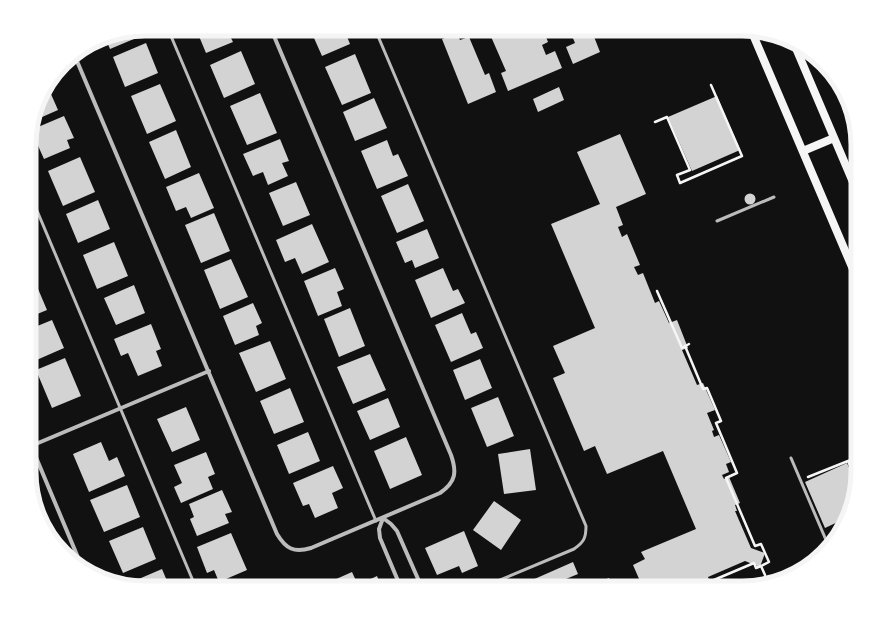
<svg xmlns="http://www.w3.org/2000/svg" width="887" height="617" viewBox="0 0 887 617" font-family="'PT Serif',serif">
<rect width="100%" height="100%" fill="#111"/>
<!-- building -->
<path fill="#d3d3d3" d="M196 29H234L235 32 229 34 233 42 206 53Z
M310 29H344L350 44 322 56Z
M496 29H543L548 42 542 45 546 55 555 51 562 68 508 91 501 73 506 71 489 32Z
M563 29H591L600 52 573 64 566 47 575 43 570 31 565 33Z
M138 30 141 36 110 49 105 37Z
M457 33 460 40 469 37 485 75 489 73 496 92 468 104 442 39Z
M146 43 158 73 125 87 113 57Z
M241 51 255 84 224 98 210 65Z
M355 54 371 93 342 105 325 67Z
M160 84 176 121 147 134 131 96Z
M47 85 58 110 33 121 41 93Z
M559 87 564 100 538 112 533 99Z
M260 93 277 133 247 145 230 106Z
M717 96 740 150 692 171 668 117Z
M374 98 387 128 355 141 343 112Z
M64 116 74 138 67 140 70 148 44 159 31 130Z
M176 130 191 167 165 179 149 142Z
M620 134 646 194 616 207 623 225 618 227 622 237 627 234 640 265 634 267 638 275 643 273 655 303 659 301 669 323 677 320 688 348 682 350 697 385 703 383 715 410 707 413 714 430 712 431 714 437 719 435 731 462 726 464 729 472 722 475 724 479 729 477 740 503 735 505 737 511H735L751 548 765 553 760 567 745 561 708 577 711 584 702 588H643L633 565 645 559 641 552 696 529 663 451 607 474 595 446 584 451 553 378 565 373 553 346 595 328 551 224 600 204 577 152Z
M280 139 289 161 282 163 288 176 268 185 263 172 253 176 243 154Z
M387 140 393 156 398 154 408 176 377 189 361 151Z
M80 157 95 192 63 206 48 171Z
M199 173 214 208 191 218 186 207 176 211 166 187Z
M296 182 310 215 283 226 269 193Z
M408 184 424 221 397 233 381 196Z
M744.5 199a5.5 5.5 0 1 1 11 0a5.5 5.5 0 1 1-11 0Z
M98 200 110 229 78 243 66 214Z
M214 213 230 251 201 263 185 225Z
M312 224 329 262 302 274 295 258 285 262 276 240Z
M427 229 439 258 415 268 412 260 405 263 396 242Z
M114 242 128 276 97 289 83 255Z
M231 259 248 297 220 309 204 270Z
M335 268 344 289 337 292 342 306 318 316 304 281Z
M443 268 453 291 458 289 465 303 431 318 415 280Z
M33 277 47 310 30 317V278Z
M134 285 145 313 116 325 104 298Z
M253 303 262 323 256 326 259 335 235 345 223 316Z
M350 308 365 346 339 357 324 319Z
M462 313 471 334 476 332 483 348 451 362 435 325Z
M52 320 64 348 32 362 30 356V329Z
M151 324 161 349 156 351 162 366 138 376 128 353 121 356 114 339Z
M270 341 286 379 256 392 239 353Z
M370 354 386 390 353 404 337 367Z
M65 358 81 396 52 408 36 370Z
M480 359 492 388 465 400 453 370Z
M290 388 304 422 274 434 260 401Z
M498 397 514 436 487 447 471 408Z
M388 398 400 427 370 440 357 411Z
M186 407 200 440 172 452 157 419Z
M308 432 320 461 289 474 277 445Z
M406 437 422 475 390 489 374 451Z
M101 442 109 461 117 457 125 476 89 492 73 454Z
M530 449 536 490 504 494 498 454Z
M206 452 215 474 208 477 213 489 181 503 174 487 182 483 174 465Z
M847 463 856 484 842 520 825 528 805 482Z
M333 466 343 488 332 493 338 508 315 518 309 504 303 506 293 483Z
M127 485 140 517 104 532 90 500Z
M222 490 232 512 225 514 229 523 197 536 190 519 194 517 189 504Z
M494 501 521 520 501 550 473 530Z
M143 527 156 559 123 573 109 541Z
M464 531 478 566 462 573 459 566 437 575 425 548Z
M231 533 247 570 219 582 214 570 207 573 197 547Z
M573 562 578 574 544 588H514Z
M162 569 170 588H138L127 584Z
M352 572 358 585 377 576 382 588H337L334 580Z
M609 578 613 588H601L599 582Z
M240 584 252 587V588H239Z"/>
<g fill="none" stroke-linecap="round" stroke-linejoin="round">
<!-- path -->
<path stroke="#f5f5f5" stroke-width="2.5" d="M655 122 667 117 690 170 677 175 680 183 742 156 711 85
M657 291 682 348 689 344
M685 346 703 389 707 388 721 421 716 423 737 473 726 478 755 546 761 544 769 562 761 566 765 575
M848 461 857 481
M808 477 858 457
M836 528 840 526
M695 588 754 563 756 568 761 566"/>
<!-- service -->
<path stroke="#bcbcbc" stroke-width="3" d="M168 29 376 521
M375 29 586 526C586 538 584 542 574 549L481 588
M30 194 196 588
M717 221 774 197
M791 458 829 547"/>
<!-- minor -->
<path stroke="#bcbcbc" stroke-width="4" d="M74 54 277 534C286 549 294 553 311 548L440 493C456 482 457 472 451 455L271 29
M30 443 82 567
M31 446 209 371
M401 588 380 538 379 529 383 518 391 524 397 531 422 588"/>
<!-- secondary -->
<path stroke="#f5f5f5" stroke-width="8" d="M751 30 858 281
M795 46 858 194
M803 151 834 138"/>
</g>
<!-- crop -->
<path d="M0 0H887V617H0ZM145 36H742A109 109 0 0 1 851 145V472A109 109 0 0 1 742 581H145A109 109 0 0 1 36 472V145A109 109 0 0 1 145 36Z" fill="#fff" fill-rule="evenodd"/>
<path fill="none" stroke="#f5f5f5" stroke-width="5" d="M145 36H742A109 109 0 0 1 851 145V472A109 109 0 0 1 742 581H145A109 109 0 0 1 36 472V145A109 109 0 0 1 145 36Z"/>
</svg>
